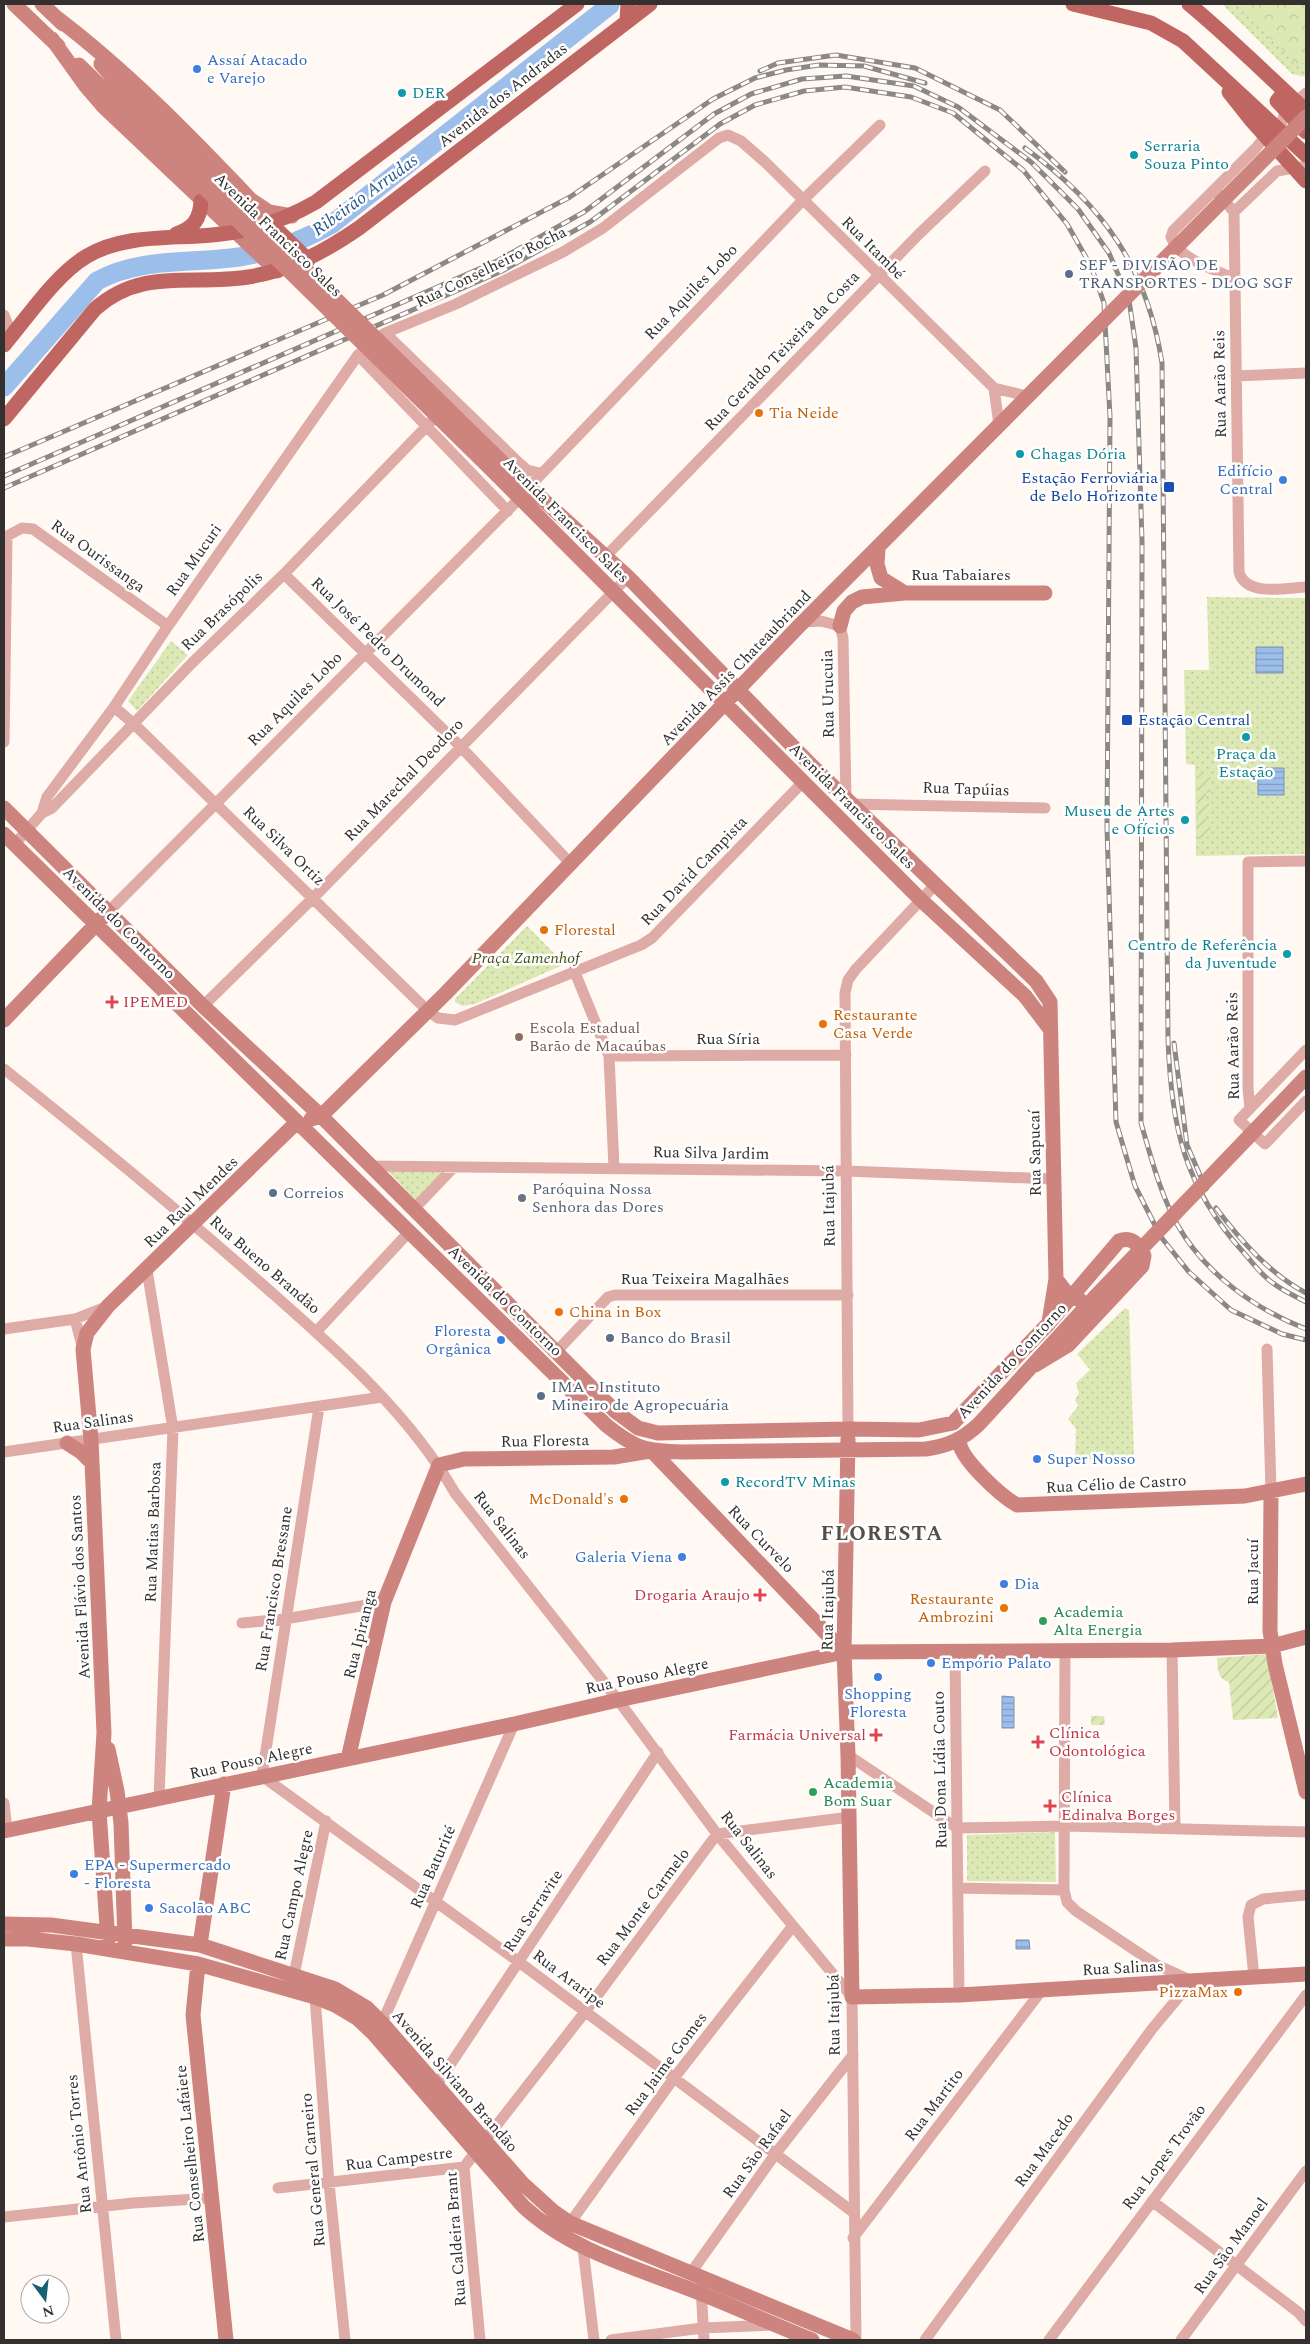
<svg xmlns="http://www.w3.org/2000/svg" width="1310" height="2344" viewBox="0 0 1310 2344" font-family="Spectral,serif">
<defs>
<pattern id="grass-dots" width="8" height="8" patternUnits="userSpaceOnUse" patternTransform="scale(1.25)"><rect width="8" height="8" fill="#dde9b5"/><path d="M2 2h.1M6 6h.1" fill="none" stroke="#bec89c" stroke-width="1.8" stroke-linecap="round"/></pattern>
<pattern id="forest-crowns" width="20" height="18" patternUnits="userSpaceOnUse" patternTransform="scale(1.25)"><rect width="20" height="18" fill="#dde9b5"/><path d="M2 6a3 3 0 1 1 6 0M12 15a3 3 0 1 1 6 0" fill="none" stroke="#bec89c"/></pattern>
<pattern id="garden-furrows" width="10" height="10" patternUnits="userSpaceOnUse" patternTransform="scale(1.25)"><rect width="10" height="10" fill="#dde9b5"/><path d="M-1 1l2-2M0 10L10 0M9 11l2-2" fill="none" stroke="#bec89c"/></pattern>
<pattern id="water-rules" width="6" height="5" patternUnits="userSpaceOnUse" patternTransform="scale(1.25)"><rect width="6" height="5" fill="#9bbeeb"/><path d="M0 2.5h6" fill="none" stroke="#7f9bbf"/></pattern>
</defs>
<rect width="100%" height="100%" fill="#fff8f3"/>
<!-- grass -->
<path fill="url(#grass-dots)" d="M1222 4H1306V77L1292 74Z
M1207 597 1306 598V854L1196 856 1195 765 1186 764 1184 670H1209Z
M171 641 188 655 137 711 128 701Z
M527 926 565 964 475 1004 462 1006 455 1002V999Z
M387 1170 445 1172 416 1201Z
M1125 1308 1129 1310 1134 1456 1131 1459 1075 1460 1076 1429 1068 1419 1078 1406 1075 1400 1079 1393 1076 1383 1090 1370 1077 1354Z
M1055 1832 1056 1882 967 1881V1835Z"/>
<!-- forest -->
<path fill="url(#forest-crowns)" d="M1236 4H1306V63H1296Z"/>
<!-- garden -->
<path fill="url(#garden-furrows)" d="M1201 773H1207L1210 777V792L1206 793V800L1211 807 1206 814V820L1210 823 1211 835 1207 837V841H1200L1198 835 1197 778Z
M1267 1654 1278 1718 1233 1720 1229 1682C1217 1679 1218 1669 1217 1658Z
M1091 1716H1104L1105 1725H1091Z"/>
<!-- water -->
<path fill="url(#water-rules)" stroke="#7c93b3" d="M1256 647H1283V673H1256Z
M1258 768H1284V795H1258Z
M1002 1696 1014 1697V1728H1002Z
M1016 1940H1029L1030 1949H1016Z"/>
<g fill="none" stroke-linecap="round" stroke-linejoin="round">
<!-- river -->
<path stroke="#9bbeeb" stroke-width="19" d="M4 387 97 281C141 257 191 264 239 257 271 252 304 240 332 224L610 5"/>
<!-- street -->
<path stroke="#deaba7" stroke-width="11" d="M1280 128 1285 112 1306 93
M1215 189 1234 212 1239 572C1246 597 1286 588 1306 587
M1234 212 1277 171 1306 166
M1235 279C1214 269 1180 260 1171 237L1173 231 1256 148 1266 135
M4 315 12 335
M385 333 519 463 527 470 540 473
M358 355 508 511
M1236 376 1306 373
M994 388 999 425
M530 486 803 200 880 125
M7 536 22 528 33 529 168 626
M4 538 7 536 4 742
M606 556 919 234 985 171
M284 574 460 746 572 865
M804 622 821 621 840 626 843 638 846 799
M114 707 133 723 428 1011 438 1018 455 1020 641 945 652 938 803 782
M850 804 1045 808
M42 813 47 797 114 707 168 626 358 355 385 333 456 304 563 252 603 228 719 138 728 135 741 141 765 162 994 388 1027 396
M14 845 42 813 52 808 193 662 284 574 452 400
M108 912 520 498
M574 970 609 1056 614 1168
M203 1006 314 897 628 577
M1306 1050 1239 1120 1265 1144 1306 1101
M609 1056 846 1055
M4 1069C92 1139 179 1211 263 1285 333 1347 408 1411 455 1493L618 1700 717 1834 852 1997 856 2340
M1250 1109 1248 1088V862L1306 861
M369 1166 846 1171 1053 1179
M413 1210 453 1168
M147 1270 173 1429 159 1798
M75 1319 83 1349
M4 1329 75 1319 108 1306
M316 1332 409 1232
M1267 1349 1271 1492
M556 1352 608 1297 615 1295H848
M319 1407 262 1776 519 1962 853 2212
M848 1429 845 993 848 980 856 969 935 885
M4 1452 382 1397
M242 1623 285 1619 384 1602
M1172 1650 1175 1828
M955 1652 959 1995
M848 1755 957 1828
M4 1803 7 1830
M957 1828 1066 1826 1306 1832
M958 1888 1064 1890
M76 1944 116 2340
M294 1975 326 1821
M1254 1977 1248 1917 1251 1905 1263 1899 1306 1895
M315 1997 329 2183 345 2340
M382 2023 514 1724
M436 2086 658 1752
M278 2188 464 2167
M1152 2201 1298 2312 1306 2321
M4 2217 133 2203 212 2198
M570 2223 674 2078 792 1927
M853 2238 1042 1990
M583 2248 594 2340
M690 2274 776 2153 853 2055
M701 2287 704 2340
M480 2340 464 2167 585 2012 717 1834 850 1817
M611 2340 702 2328 773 2325
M925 2340 1152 2029 1192 1981 1157 1965 1076 1911 1067 1902 1064 1890 1065 1650
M1049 2340 1306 1995
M1181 2340 1306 2171"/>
<!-- secondary -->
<path stroke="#cd847f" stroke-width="15" d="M14 4 58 46
M42 4 63 24
M57 18C128 72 190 136 251 200L269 212 292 216
M52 39 85 85 104 107 277 271
M101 64 130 97
M79 65 120 105
M505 465 628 577 812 766 1036 981 1050 1002 1056 1279 1066 1292 1080 1300
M497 475 921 900 1025 996 1050 1029
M878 549 877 564 881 578 905 593
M840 626 844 611 852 602 862 597 905 593H1045
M4 808 203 1006 321 1116 615 1411 638 1428 658 1433 848 1429 919 1430 953 1423 1049 1323 1119 1241C1131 1236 1139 1244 1144 1256L1142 1266 1068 1345 1035 1365
M4 834 606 1425C636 1449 645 1451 683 1452L926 1449C948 1446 963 1439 979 1424L1095 1297
M4 1020 102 918
M311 1119 321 1116 446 993 799 626 1035 389
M1049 1322 1056 1279
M848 1439 844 1652 848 1755 852 1997 959 1995 1306 1974
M959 1440C959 1458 1001 1496 1017 1505L1245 1496 1306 1484
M67 1443 81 1452 92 1463
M652 1451 844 1652
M1271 1492 1270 1631 1275 1664 1306 1792
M108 1749 117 1791 121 1823 125 1942
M348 1759 384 1602 439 1465 464 1459 614 1457 650 1451
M4 1831 514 1724 618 1700 844 1652 1172 1650 1272 1646 1306 1637
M4 1924 51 1925 200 1945 335 1989 367 2008 382 2023 522 2183 554 2212 570 2223 853 2340
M4 1939H28L76 1944 198 1964 315 1997 335 2005 357 2018 374 2034 523 2206C570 2250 633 2267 692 2290 733 2306 772 2324 812 2340
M108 1941 99 1811 104 1733 91 1440 83 1349 87 1333 108 1306 297 1122
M200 1945 224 1784
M198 1964 193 2015 226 2340"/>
<!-- primary -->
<path stroke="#bf6662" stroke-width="15" d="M1073 4 1151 23 1183 41 1306 155
M1189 4C1230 38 1267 75 1306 111
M627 21 628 4
M1229 92 1252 121 1306 181
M1284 92 1277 101 1306 132
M271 224 308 260
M176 234C194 228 200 219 201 201
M4 345C28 317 55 275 87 256 125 234 170 239 212 235 250 232 283 221 316 202L577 4
M4 419 95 309C142 267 191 286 248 277 291 270 324 252 359 228L650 4"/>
<defs>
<path id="rail" d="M760 71 778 63 836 55 915 68 1000 110 1065 172
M1025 148C1103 205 1147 267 1162 363L1168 1039C1171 1126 1184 1187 1244 1253 1253 1263 1262 1276 1273 1283 1283 1291 1295 1296 1306 1302
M4 457 383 295 570 197 713 99 755 78 786 70 819 65 864 66 925 83
M4 476 497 261 584 212 714 114 751 94 802 79 846 76 914 86 958 107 1031 162 1078 209 1109 253 1129 300 1136 348 1142 541 1141 1123C1151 1157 1160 1193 1177 1224 1204 1273 1255 1309 1306 1329
M4 488 502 271 590 222 720 124 755 105 804 91 845 87 911 97 953 113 1023 170 1067 224 1091 266 1104 303 1110 417 1107 828 1116 1122 1135 1186 1161 1237 1189 1272 1231 1310 1282 1334 1306 1340
M1174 1043 1187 1145 1206 1189
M1216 1208C1241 1241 1270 1274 1306 1293"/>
</defs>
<!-- rail casing -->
<use href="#rail" stroke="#8c8885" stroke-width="5"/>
<!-- rail -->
<use href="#rail" stroke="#fff" stroke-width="3" stroke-dasharray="9" stroke-linecap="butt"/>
<!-- secondary-bridge -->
<path stroke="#cd847f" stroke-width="15" d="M130 97 505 465
M120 105 497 475
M1035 389 1306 117
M1095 1297 1306 1077"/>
</g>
<!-- markers -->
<g fill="#3f7fe0" stroke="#fff" stroke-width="2">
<circle cx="197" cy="69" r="5"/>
<circle cx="1283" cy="480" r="5"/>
<circle cx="501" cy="1340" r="5"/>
<circle cx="1037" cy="1459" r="5"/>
<circle cx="682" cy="1557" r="5"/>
<circle cx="1004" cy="1584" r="5"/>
<circle cx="931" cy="1663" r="5"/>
<circle cx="878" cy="1677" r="5"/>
<circle cx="74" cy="1874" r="5"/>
<circle cx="149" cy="1908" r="5"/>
</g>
<g fill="#0f9aa8" stroke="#fff" stroke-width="2">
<circle cx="402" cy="93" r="5"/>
<circle cx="1134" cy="155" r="5"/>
<circle cx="1020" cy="454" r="5"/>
<circle cx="1246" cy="737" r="5"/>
<circle cx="1185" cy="820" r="5"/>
<circle cx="1287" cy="954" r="5"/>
<circle cx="725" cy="1482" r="5"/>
</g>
<g fill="#5c6f8a" stroke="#fff" stroke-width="2">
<circle cx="1069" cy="274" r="5"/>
<circle cx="273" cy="1193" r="5"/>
<circle cx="610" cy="1338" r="5"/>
<circle cx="541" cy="1396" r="5"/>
</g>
<g fill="#e8710a" stroke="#fff" stroke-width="2">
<circle cx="759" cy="413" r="5"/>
<circle cx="544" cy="930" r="5"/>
<circle cx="823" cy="1024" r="5"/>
<circle cx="559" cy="1312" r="5"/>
<circle cx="624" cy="1499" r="5"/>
<circle cx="1004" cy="1608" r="5"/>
<circle cx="1238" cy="1992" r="5"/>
</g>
<g fill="#1a4fb4" stroke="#fff" stroke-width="2">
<rect x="1163" y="481" width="12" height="12" rx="2.5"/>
<rect x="1121" y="714" width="12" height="12" rx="2.5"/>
</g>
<g fill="#e0444e" stroke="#fff" stroke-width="2">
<path d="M109.5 994.5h5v5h5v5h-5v5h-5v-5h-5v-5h5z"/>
<path d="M757.5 1587.5h5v5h5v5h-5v5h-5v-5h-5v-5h5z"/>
<path d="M873.5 1727.5h5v5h5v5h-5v5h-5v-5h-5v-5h5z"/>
<path d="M1035.5 1734.5h5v5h5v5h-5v5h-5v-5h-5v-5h5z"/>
<path d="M1047.5 1798.5h5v5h5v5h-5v5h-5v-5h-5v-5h5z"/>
</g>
<circle fill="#8d6e63" stroke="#fff" stroke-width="2" cx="519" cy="1037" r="5"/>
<circle fill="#6b7280" stroke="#fff" stroke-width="2" cx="522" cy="1198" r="5"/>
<g fill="#2e9e5b" stroke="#fff" stroke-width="2">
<circle cx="1043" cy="1621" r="5"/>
<circle cx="813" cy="1792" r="5"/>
</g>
<g text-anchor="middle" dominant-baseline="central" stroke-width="5" stroke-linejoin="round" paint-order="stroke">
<!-- shop labels -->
<g font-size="16" fill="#366cbe" stroke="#fff" text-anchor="start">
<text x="207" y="60">Assaí Atacado<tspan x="207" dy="18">e Varejo</tspan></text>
<text x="1273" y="471" text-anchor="end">Edifício<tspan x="1273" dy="18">Central</tspan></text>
<text x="491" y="1331" text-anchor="end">Floresta<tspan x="491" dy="18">Orgânica</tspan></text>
<text x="1047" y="1459">Super Nosso</text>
<text x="672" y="1557" text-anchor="end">Galeria Viena</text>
<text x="1014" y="1584">Dia</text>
<text x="941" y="1663">Empório Palato</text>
<text x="878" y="1694" text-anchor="middle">Shopping<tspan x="878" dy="18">Floresta</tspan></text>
<text x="84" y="1865">EPA - Supermercado<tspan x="84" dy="18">- Floresta</tspan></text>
<text x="159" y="1908">Sacolão ABC</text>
</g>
<!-- culture labels -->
<g font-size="16" fill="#0d838f" stroke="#fff" text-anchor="start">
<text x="412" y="93">DER</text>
<text x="1144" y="146">Serraria<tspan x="1144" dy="18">Souza Pinto</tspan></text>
<text x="1030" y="454">Chagas Dória</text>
<text x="1246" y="754" text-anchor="middle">Praça da<tspan x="1246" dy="18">Estação</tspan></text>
<text x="1175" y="811" text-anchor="end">Museu de Artes<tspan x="1175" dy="18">e Ofícios</tspan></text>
<text x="1277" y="945" text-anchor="end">Centro de Referência<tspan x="1277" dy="18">da Juventude</tspan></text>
<text x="735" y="1482">RecordTV Minas</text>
</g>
<!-- street labels -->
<g font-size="16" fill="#33302f" stroke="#fff">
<text transform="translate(503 95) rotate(-38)">Avenida dos Andradas</text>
<text transform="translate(278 235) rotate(44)">Avenida Francisco Sales</text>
<text transform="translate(873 248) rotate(45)">Rua Itambé</text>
<text transform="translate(491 267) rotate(-26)">Rua Conselheiro Rocha</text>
<text transform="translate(691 292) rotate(-46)">Rua Aquiles Lobo</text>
<text transform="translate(782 351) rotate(-46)">Rua Geraldo Teixeira da Costa</text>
<text transform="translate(1220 384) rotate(-91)">Rua Aarão Reis</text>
<text transform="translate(566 520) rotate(45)">Avenida Francisco Sales</text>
<text transform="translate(98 556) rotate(36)">Rua Ourissanga</text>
<text transform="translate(194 560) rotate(-55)">Rua Mucuri</text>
<text x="961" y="575">Rua Tabaiares</text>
<text transform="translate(222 611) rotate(-44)">Rua Brasópolis</text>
<text transform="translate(378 642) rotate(44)">Rua José Pedro Drumond</text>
<text transform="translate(736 668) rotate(-46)">Avenida Assis Chateaubriand</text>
<text transform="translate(828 694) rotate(-91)">Rua Urucuia</text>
<text transform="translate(295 699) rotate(-45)">Rua Aquiles Lobo</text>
<text transform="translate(404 780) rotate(-46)">Rua Marechal Deodoro</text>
<text transform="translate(966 789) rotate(2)">Rua Tapúias</text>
<text transform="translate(852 806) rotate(45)">Avenida Francisco Sales</text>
<text transform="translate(284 846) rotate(44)">Rua Silva Ortiz</text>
<text transform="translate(694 871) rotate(-46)">Rua David Campista</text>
<text transform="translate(119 923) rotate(45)">Avenida do Contorno</text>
<text x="728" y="1039">Rua Síria</text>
<text transform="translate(1233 1046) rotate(-91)">Rua Aarão Reis</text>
<text transform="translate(711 1153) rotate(1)">Rua Silva Jardim</text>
<text transform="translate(1035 1153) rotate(-91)">Rua Sapucaí</text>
<text transform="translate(191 1202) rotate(-44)">Rua Raul Mendes</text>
<text transform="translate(829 1206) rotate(-91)">Rua Itajubá</text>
<text transform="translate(265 1265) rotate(41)">Rua Bueno Brandão</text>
<text x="705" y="1279">Rua Teixeira Magalhães</text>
<text transform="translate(505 1301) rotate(44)">Avenida do Contorno</text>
<text transform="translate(1012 1361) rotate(-47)">Avenida do Contorno</text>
<text transform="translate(93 1422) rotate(-8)">Rua Salinas</text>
<text transform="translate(545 1441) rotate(-1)">Rua Floresta</text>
<text transform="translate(1116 1484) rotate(-3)">Rua Célio de Castro</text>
<text transform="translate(502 1525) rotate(52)">Rua Salinas</text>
<text transform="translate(153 1532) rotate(-88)">Rua Matias Barbosa</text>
<text transform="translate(761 1539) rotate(46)">Rua Curvelo</text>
<text transform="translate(1253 1572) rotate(-90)">Rua Jacuí</text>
<text transform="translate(80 1587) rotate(-93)">Avenida Flávio dos Santos</text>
<text transform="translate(274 1589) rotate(-81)">Rua Francisco Bressane</text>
<text transform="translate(828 1610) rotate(-89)">Rua Itajubá</text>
<text transform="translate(360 1634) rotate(-76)">Rua Ipiranga</text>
<text transform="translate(647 1676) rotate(-12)">Rua Pouso Alegre</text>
<text transform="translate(251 1761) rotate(-12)">Rua Pouso Alegre</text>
<text transform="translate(940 1770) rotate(-91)">Rua Dona Lídia Couto</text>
<text transform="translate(749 1845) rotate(52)">Rua Salinas</text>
<text transform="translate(433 1867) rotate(-66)">Rua Baturité</text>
<text transform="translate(294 1895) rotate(-78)">Rua Campo Alegre</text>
<text transform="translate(643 1907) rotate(-53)">Rua Monte Carmelo</text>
<text transform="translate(533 1911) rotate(-57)">Rua Serravite</text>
<text transform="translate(1123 1968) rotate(-3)">Rua Salinas</text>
<text transform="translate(569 1979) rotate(37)">Rua Araripe</text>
<text transform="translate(834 2015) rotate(-91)">Rua Itajubá</text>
<text transform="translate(666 2064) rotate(-53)">Rua Jaime Gomes</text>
<text transform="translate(455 2081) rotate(49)">Avenida Silviano Brandão</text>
<text transform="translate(934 2105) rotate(-53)">Rua Martito</text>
<text transform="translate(79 2144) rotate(-96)">Rua Antônio Torres</text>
<text transform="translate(1044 2150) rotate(-54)">Rua Macedo</text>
<text transform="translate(190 2154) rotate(-96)">Rua Conselheiro Lafaiete</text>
<text transform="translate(757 2154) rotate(-54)">Rua São Rafael</text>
<text transform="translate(1164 2157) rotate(-53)">Rua Lopes Trovão</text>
<text transform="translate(399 2159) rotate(-7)">Rua Campestre</text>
<text transform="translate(313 2170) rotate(-95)">Rua General Carneiro</text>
<text transform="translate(456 2239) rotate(-94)">Rua Caldeira Brant</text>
<text transform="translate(1231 2246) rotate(-54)">Rua São Manoel</text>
</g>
<!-- service labels -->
<g font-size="16" fill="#4e5e75" stroke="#fff" text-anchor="start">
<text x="1079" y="265">SEF - DIVISÃO DE<tspan x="1079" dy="18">TRANSPORTES - DLOG SGF</tspan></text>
<text x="283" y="1193">Correios</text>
<text x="620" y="1338">Banco do Brasil</text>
<text x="551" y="1387">IMA - Instituto<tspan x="551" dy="18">Mineiro de Agropecuária</tspan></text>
</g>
<!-- food labels -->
<g font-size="16" fill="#c56008" stroke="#fff" text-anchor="start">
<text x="769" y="413">Tia Neide</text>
<text x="554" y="930">Florestal</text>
<text x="833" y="1015">Restaurante<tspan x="833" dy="18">Casa Verde</tspan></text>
<text x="569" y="1312">China in Box</text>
<text x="614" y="1499" text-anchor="end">McDonald's</text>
<text x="994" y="1599" text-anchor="end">Restaurante<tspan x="994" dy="18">Ambrozini</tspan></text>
<text x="1228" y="1992" text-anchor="end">PizzaMax</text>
</g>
<!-- transit labels -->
<g font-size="16" fill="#164399" stroke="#fff" text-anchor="end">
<text x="1158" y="478">Estação Ferroviária<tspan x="1158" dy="18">de Belo Horizonte</tspan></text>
<text x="1138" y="720" text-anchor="start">Estação Central</text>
</g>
<!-- park labels -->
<g font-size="16" font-style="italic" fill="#454f11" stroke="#fff">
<text x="526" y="958">Praça Zamenhof</text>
</g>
<!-- health labels -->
<g font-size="16" fill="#be3a42" stroke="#fff" text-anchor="start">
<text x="123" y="1002">IPEMED</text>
<text x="750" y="1595" text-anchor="end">Drogaria Araujo</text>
<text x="1049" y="1733">Clínica<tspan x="1049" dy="18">Odontológica</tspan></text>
<text x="866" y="1735" text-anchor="end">Farmácia Universal</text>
<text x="1061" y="1797">Clínica<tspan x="1061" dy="18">Edinalva Borges</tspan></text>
</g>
<!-- education labels -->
<g font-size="16" fill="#785e54" stroke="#fff" text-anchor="start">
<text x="529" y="1028">Escola Estadual<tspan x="529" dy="18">Barão de Macaúbas</tspan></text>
</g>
<!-- worship labels -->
<g font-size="16" fill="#5b616d" stroke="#fff" text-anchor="start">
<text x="532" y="1189">Paróquina Nossa<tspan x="532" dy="18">Senhora das Dores</tspan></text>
</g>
<!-- leisure labels -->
<g font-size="16" fill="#27864d" stroke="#fff" text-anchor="start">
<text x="1053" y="1612">Academia<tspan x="1053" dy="18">Alta Energia</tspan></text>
<text x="823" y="1783">Academia<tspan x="823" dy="18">Bom Suar</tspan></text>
</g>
<!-- water labels -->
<g font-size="18" font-style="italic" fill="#27568d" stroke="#fff">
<text transform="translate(365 195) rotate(-36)">Ribeirão Arrudas</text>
</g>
<!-- district labels -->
<g font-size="21" font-weight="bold" letter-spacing="1" fill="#554f4b" stroke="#fff">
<text x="882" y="1534">FLORESTA</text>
</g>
</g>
<!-- border -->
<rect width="1310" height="2344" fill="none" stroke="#33302f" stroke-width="10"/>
<!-- north arrow -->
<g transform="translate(45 2299) rotate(165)"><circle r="24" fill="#ffffff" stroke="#adacac"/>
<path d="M0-4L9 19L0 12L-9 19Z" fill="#17606f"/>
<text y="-8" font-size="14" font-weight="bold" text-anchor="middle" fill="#33302f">N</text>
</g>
</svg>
